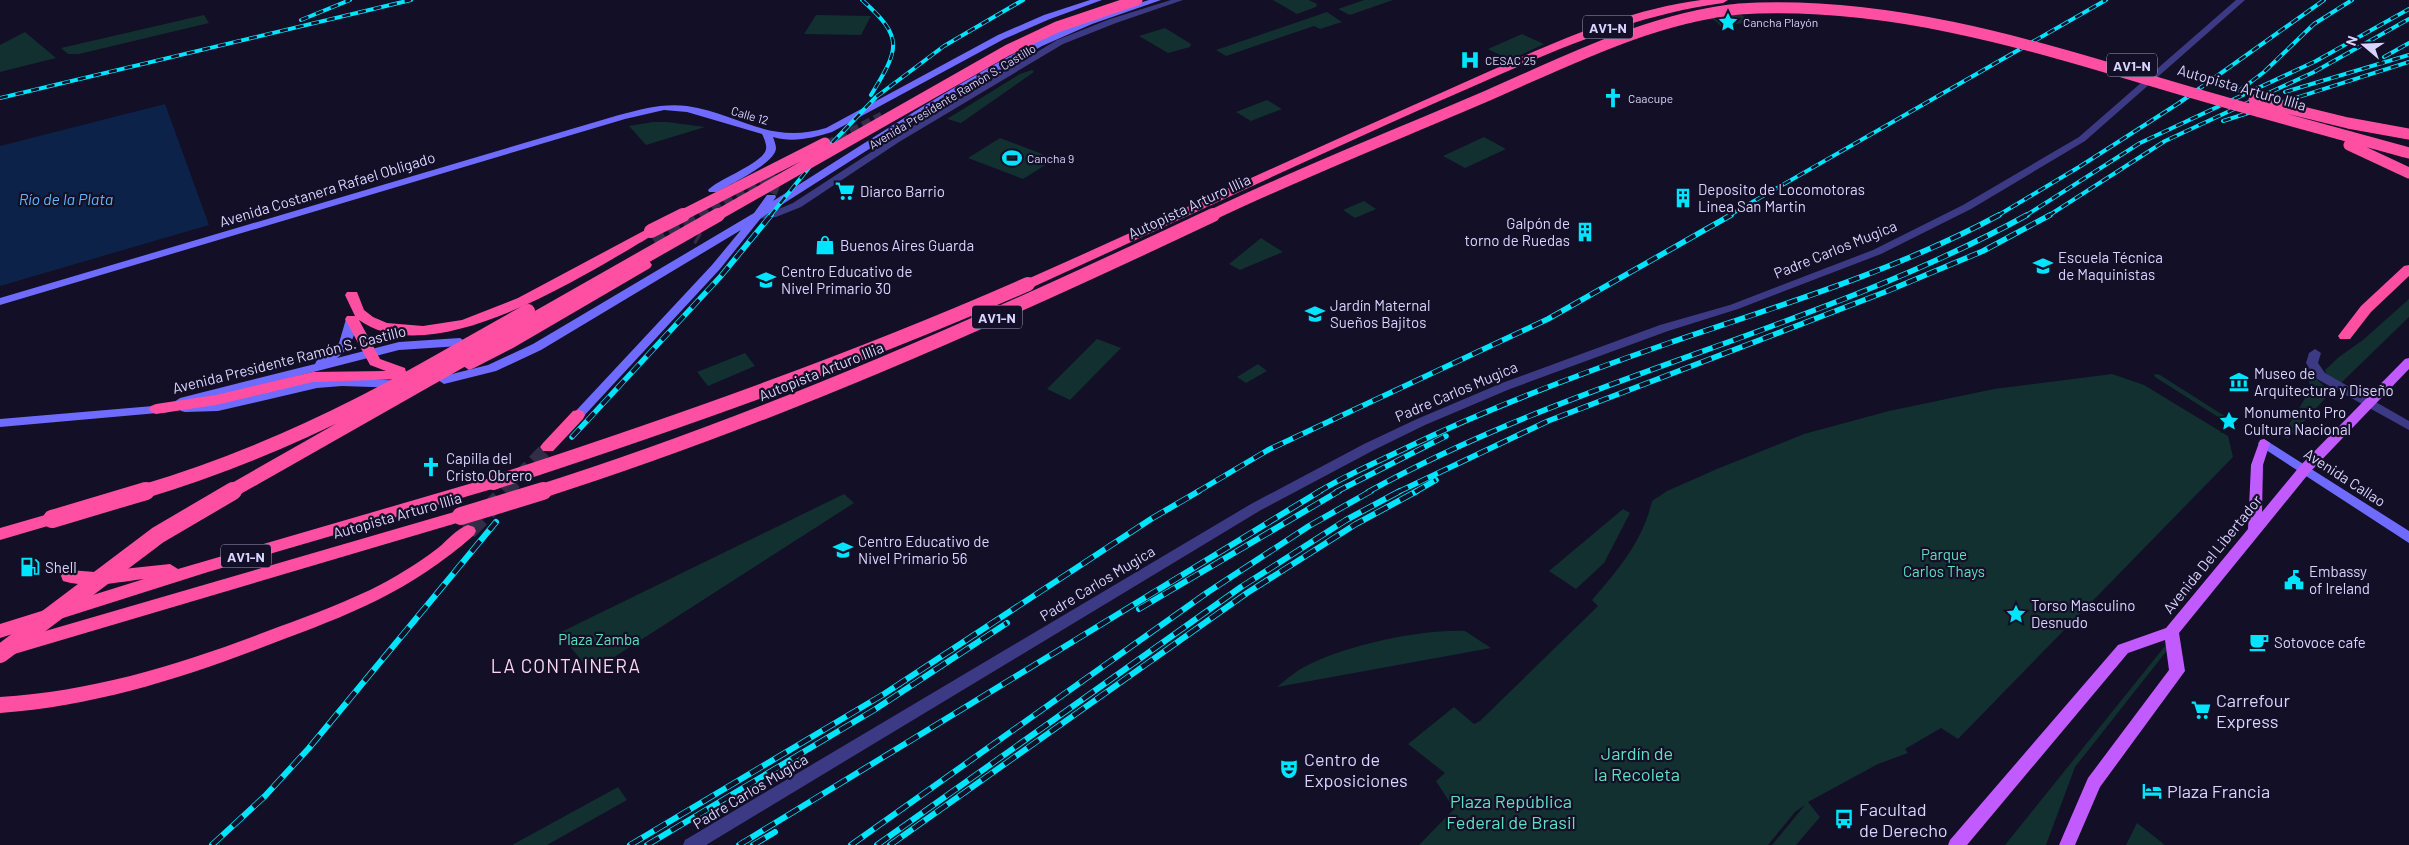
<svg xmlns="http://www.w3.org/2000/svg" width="2409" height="845" viewBox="0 0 2409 845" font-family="Barlow,sans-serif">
<rect width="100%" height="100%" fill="#130f26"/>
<!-- green -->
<path fill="#12302f" d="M1273 0H1309L1317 4 1316 7 1297 14Z
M1364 0H1393L1350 15 1338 9Z
M1327 12 1342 22 1320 29 1314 26 1226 56 1216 50Z
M1739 13 1752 22 1721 26 1709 16Z
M204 15 209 23 79 54H68L61 48Z
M816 15 871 16 861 35 804 34Z
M1165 28 1191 44 1190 47 1168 53 1139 36Z
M25 32 56 58 0 72V45Z
M1522 34 1544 44 1510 60 1488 49Z
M1032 70 1034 72 961 123 947 119 1020 74Z
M1267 100 1282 109 1251 121 1236 112Z
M653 122H667L705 127 646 145 629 126Z
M1484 137 1506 149 1465 168 1443 156Z
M1000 138 1055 159 1023 179 968 158Z
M1364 201 1376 209 1355 218 1343 210Z
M1261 238 1283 252 1240 270 1229 264Z
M2409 299V317L2341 383 2326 374 2325 370 2339 357 2363 340Z
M1097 339 1121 348 1070 400 1047 389Z
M745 353 755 366 708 386 697 372Z
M1258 364 1267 371 1246 383 1237 377Z
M2307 365 2310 366 2315 378 2331 392 2288 439 2282 436 2310 390Z
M2112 374 2144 385 2228 436 2233 457 1958 739 1941 728 1905 749 1908 753 1878 764 1808 802 1820 817 1796 845H1772L1805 805 1795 812 1768 845H1419L1454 809 1436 781 1445 773 1408 744 1454 707 1474 724 1480 721 1598 606 1592 600C1618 570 1643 541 1652 501L1667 491 1717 469 1804 434 1889 411 1994 389Z
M2156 374 2160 375 2234 422 2229 424 2155 377 2154 375Z
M844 494 854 503 591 672 559 633Z
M1623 509 1630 513 1604 563 1576 589 1549 571Z
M1465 631 1491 648 1277 687C1287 679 1297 670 1308 665 1348 645 1421 629 1465 631Z
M2165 646 2169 648 2075 767 2046 845H2005Z
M618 787 627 800 547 845H512Z
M2137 823 2165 845H2126Z"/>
<!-- water -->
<path fill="#0c2248" d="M165 104 209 225 0 286V146Z"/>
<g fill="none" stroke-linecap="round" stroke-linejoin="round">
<!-- secondary-tunnel-far1 -->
<path stroke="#312d47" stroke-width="9" stroke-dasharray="9 4.5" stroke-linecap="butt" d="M815 151 882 116
M769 176 777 182 771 197
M701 216 769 176"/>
<!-- secondary-tunnel -->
<path stroke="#312d47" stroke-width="12" stroke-dasharray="12 5.5" stroke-linecap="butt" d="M690 224 689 233 699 239
M655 243 703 215"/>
<!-- motorway-tunnel-far1 -->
<path stroke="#312d47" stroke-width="14" stroke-dasharray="14 7" stroke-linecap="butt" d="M505 492 548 447"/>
<!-- motorway-tunnel -->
<path stroke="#312d47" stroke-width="18" stroke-dasharray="18 9" stroke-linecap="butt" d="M468 531 507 491"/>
<!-- tertiary -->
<path fill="#3d3a85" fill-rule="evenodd" d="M1171 0H1183L1116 23 1063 44 899 142 801 207 776 217 758 219 753 216 758 213 774 211 793 203 893 138 1057 40 1110 19Z
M2236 0H2245L2085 141 1971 209 1881 254 1738 309 1668 331 1510 389 1425 425 1374 450 1261 510 706 845H683L685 840 1251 504 1364 444 1417 419 1502 383 1660 325 1730 305 1873 250 1963 205 2079 137Z
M2315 349 2321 353 2318 363 2325 373 2409 421V430L2317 379 2306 363 2309 353Z"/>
<!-- secondary -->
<path fill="#6f6bff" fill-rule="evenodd" d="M1090 0H1102L1050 19 1004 39 832 132C812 138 793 143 773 137 774 140 776 145 776 148 776 163 729 185 717 192H709L708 190C718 179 764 163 766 149 767 145 764 138 762 134L687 112 664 110 625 119 0 305V298L619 115C642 109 663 103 687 106 739 114 770 145 826 128L998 35 1044 15Z
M1149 0H1161L1092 24 1042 46 921 116 761 218 720 269 582 418 578 419 572 415 712 265 741 230 541 350 496 371 444 384 438 380 440 377 488 365 533 344 754 213 767 195H775L776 197 773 201C859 147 946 89 1036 42 1072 24 1110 12 1149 0Z
M352 316 358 319C355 335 351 348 337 358L399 342 460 338 466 342 460 346 399 350 189 404 218 403 317 380 342 378 406 381 408 384 402 388 342 386 317 388 218 411 185 412 181 411 180 406 174 402 180 398 315 364 317 360 339 343 346 319Z
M165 405 171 409 169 412 0 427V419Z
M2264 439 2409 531V543L2260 446 2258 443Z"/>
<!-- primary -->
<path fill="#c25bff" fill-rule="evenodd" d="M2409 358V369L2310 472 2179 633 2185 671 2100 787 2075 845H2059L2088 778 2169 670 2165 640 2128 653 1967 845H1948L1950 840 2118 645 2166 628 2248 529 2251 465 2260 440 2264 439 2270 443 2263 465 2262 512 2300 466 2405 359Z"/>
<!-- motorway -->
<path fill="#ff4fa3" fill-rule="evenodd" d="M1701 0H1728L1723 3C1619 17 1530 62 1435 103 1300 163 1167 226 1033 287L1028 288 1021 284 1023 281C1163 219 1302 154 1443 92 1526 56 1610 12 1701 0Z
M651 227 657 231 655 234C589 272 434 374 359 320L380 359 405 368 407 376 405 379 313 382 216 405 156 414 151 412 149 409 151 406 156 404 216 395 313 372 386 371 370 365 345 319 347 316H355L345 295 347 292H357L364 310 373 317 387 323 423 326 462 320 518 298Z
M645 261 650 262 652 265 650 268 513 348 474 368 469 370 462 365 464 362Z
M2409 265V276L2371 312 2350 339H2340L2338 336 2361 306 2404 266Z
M578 410 583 411 585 415 583 419 553 451H543L540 447 543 443 573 411Z
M493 477 499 479 501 483 499 487 208 572 0 638V624L144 579C118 582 89 589 63 581L61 576 63 571 69 570 95 572 170 564 178 569Z
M461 510 467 512 469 516 467 520 11 655 5 653 2 648 5 643 11 641Z
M52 513 58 515 60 519 58 523 0 540V528Z
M468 525 474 527 476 531 474 535C411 591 349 615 271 644 183 678 95 706 0 713V697C93 691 178 665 265 632 300 619 336 606 370 590 394 578 417 564 438 548 448 540 456 529 468 525Z"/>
<defs>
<path id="rail-far2" d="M862 0C905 38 899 49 871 95
M301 20 350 0
M2384 57 2409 43
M2239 91 2264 72 2314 24 2352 0
M2285 92 2409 55
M0 98 411 0
M2223 121 2409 62
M770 216 812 164 876 97 944 46 1023 0
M1728 216 2106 0
M1997 216 2079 167 2179 103 2324 0
M2025 216 2140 143 2316 61 2409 9
M2048 216 2165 141 2314 72 2409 19"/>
<path id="rail-far1" d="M572 437 721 276 771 215
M1197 492 1268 450 1548 319 1731 215
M1318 492C1346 475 1377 462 1406 448 1491 407 1579 374 1669 343 1781 305 1895 271 1999 215
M1336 492 1446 436
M1368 492C1577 376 1818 330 2027 215
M1398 492 1548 421 1885 292 1983 251 2050 215
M1415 492 1436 480"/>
<path id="rail" d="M1139 609 1339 491
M212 845 265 796 309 748 496 522
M630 845 884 694 1151 519 1199 491
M647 845 874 710 1007 623
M739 845 1320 491
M753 845 775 832
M851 845 1208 592 1309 526 1371 491
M877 845 1241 587 1346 520 1400 491
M890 845 1247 593 1356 524 1417 491"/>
</defs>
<!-- rail-far2 casing -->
<use href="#rail-far2" stroke="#00e5ff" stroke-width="4"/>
<!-- rail-far1 casing -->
<use href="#rail-far1" stroke="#00e5ff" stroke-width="5.5"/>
<!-- rail casing -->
<use href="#rail" stroke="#00e5ff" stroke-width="6"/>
<!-- rail-far2 -->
<use href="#rail-far2" stroke="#130f26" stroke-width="2.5" stroke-dasharray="8" stroke-linecap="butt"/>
<!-- rail-far1 -->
<use href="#rail-far1" stroke="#130f26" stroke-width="4" stroke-dasharray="11" stroke-linecap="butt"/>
<!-- rail -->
<use href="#rail" stroke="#130f26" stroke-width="4.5" stroke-dasharray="14" stroke-linecap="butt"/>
<!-- motorway-bridge-far2 -->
<path stroke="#ff4fa3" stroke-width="11" d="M2254 100 2348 123 2409 134
M2349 145 2409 173
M681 216 825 143
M716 216 1008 50 1057 27 1137 0
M1210 216C1302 172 1396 135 1489 95 1569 60 1651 18 1739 9 1883 0 2023 42 2159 83 2242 108 2326 130 2409 153"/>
<!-- motorway-bridge-far1 -->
<path stroke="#ff4fa3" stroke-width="14" d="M651 231 683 215
M493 483C674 424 853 361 1028 284
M142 492C216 470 289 440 358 405 416 376 471 342 528 311
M230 492 718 215
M539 492C772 418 993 319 1213 215"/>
<!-- motorway-bridge -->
<path stroke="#ff4fa3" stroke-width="18" d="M461 516 543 491
M52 519 146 491
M0 654 158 535 233 491"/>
</g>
<!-- icons -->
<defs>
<symbol id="sight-bare" viewBox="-9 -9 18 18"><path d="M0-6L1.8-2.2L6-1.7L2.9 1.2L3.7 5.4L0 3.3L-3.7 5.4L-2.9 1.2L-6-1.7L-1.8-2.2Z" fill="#00e5ff" stroke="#130f26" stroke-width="2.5" paint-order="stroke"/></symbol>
<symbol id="hospital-bare" viewBox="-9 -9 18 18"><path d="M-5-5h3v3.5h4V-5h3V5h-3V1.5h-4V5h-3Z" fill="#00e5ff" stroke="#130f26" stroke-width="2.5" paint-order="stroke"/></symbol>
<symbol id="church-bare" viewBox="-9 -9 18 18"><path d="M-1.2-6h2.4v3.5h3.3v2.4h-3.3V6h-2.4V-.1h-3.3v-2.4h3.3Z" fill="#00e5ff" stroke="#130f26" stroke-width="2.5" paint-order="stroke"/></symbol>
<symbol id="stadium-bare" viewBox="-9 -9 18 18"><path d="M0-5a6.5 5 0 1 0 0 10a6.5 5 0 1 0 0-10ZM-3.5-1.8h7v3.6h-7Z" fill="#00e5ff" stroke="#130f26" stroke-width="2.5" paint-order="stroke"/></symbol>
<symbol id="supermarket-bare" viewBox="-9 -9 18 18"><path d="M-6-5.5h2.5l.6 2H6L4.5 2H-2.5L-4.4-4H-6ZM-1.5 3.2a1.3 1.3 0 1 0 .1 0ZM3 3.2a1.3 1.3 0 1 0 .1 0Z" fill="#00e5ff" stroke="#130f26" stroke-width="2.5" paint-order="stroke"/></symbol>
<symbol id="building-bare" viewBox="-9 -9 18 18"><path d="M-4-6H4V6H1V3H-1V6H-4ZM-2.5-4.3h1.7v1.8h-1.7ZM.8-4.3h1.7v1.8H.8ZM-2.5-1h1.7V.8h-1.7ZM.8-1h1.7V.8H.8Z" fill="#00e5ff" stroke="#130f26" stroke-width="2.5" paint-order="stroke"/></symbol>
<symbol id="shop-bare" viewBox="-9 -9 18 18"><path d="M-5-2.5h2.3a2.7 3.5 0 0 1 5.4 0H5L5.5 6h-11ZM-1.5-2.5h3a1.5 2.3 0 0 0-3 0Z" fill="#00e5ff" stroke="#130f26" stroke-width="2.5" paint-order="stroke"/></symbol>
<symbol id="university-bare" viewBox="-9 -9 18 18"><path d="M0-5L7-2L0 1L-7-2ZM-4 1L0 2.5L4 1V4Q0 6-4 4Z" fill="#00e5ff" stroke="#130f26" stroke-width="2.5" paint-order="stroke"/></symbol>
<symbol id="school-bare" viewBox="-9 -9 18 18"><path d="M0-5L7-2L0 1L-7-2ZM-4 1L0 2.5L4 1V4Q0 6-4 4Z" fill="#00e5ff" stroke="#130f26" stroke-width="2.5" paint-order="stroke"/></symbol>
<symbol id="museum-bare" viewBox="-9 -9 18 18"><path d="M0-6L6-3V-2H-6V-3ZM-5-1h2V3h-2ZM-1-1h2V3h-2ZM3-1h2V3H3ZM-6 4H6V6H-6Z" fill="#00e5ff" stroke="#130f26" stroke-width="2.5" paint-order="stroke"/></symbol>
<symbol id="fuel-bare" viewBox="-9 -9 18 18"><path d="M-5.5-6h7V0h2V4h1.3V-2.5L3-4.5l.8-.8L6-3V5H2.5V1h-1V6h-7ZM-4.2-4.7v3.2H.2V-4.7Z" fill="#00e5ff" stroke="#130f26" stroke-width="2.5" paint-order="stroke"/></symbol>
<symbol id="civic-bare" viewBox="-9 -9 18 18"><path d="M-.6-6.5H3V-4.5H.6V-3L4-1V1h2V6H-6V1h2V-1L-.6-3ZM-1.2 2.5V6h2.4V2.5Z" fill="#00e5ff" stroke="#130f26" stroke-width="2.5" paint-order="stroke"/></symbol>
<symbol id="cafe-bare" viewBox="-9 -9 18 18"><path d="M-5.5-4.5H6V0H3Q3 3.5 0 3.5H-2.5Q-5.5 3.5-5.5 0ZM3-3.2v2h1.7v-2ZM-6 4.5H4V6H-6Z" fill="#00e5ff" stroke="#130f26" stroke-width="2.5" paint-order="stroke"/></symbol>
<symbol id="theatre-bare" viewBox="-9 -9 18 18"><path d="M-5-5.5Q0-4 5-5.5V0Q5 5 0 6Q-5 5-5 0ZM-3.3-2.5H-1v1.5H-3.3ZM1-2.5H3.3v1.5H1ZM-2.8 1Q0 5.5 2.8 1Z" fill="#00e5ff" stroke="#130f26" stroke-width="2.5" paint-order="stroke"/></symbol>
<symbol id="hotel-bare" viewBox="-9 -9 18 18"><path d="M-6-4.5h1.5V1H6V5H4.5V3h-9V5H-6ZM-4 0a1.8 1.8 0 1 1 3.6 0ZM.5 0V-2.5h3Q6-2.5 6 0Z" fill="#00e5ff" stroke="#130f26" stroke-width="2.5" paint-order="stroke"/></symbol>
<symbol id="bus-bare" viewBox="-9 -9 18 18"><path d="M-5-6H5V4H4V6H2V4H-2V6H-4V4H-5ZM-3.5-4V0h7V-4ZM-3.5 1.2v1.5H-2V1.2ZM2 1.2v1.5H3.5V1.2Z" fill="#00e5ff" stroke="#130f26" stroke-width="2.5" paint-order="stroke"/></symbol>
</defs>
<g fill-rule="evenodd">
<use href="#sight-bare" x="1714" y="8" width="28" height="28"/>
<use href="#hospital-bare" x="1456" y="46" width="28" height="28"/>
<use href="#church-bare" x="1599" y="84" width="28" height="28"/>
<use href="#stadium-bare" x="998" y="144" width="28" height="28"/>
<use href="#supermarket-bare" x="831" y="177" width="28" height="28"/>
<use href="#building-bare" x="1669" y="184" width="28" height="28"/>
<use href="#building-bare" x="1571" y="218" width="28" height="28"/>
<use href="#shop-bare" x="811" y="231" width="28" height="28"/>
<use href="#university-bare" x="2029" y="252" width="28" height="28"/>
<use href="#school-bare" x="752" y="266" width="28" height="28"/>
<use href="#school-bare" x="1301" y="300" width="28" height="28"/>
<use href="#museum-bare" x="2225" y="368" width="28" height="28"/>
<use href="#sight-bare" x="2215" y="407" width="28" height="28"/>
<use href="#church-bare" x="417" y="453" width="28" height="28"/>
<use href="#school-bare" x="829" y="536" width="28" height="28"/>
<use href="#fuel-bare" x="16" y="553" width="28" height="28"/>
<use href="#civic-bare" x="2280" y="566" width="28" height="28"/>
<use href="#sight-bare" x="2002" y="600" width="28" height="28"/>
<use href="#cafe-bare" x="2245" y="628" width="28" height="28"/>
<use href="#supermarket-bare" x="2187" y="696" width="28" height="28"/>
<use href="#theatre-bare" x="1275" y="755" width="28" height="28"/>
<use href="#hotel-bare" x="2138" y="777" width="28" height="28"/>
<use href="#bus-bare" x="1830" y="805" width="28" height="28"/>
</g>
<g text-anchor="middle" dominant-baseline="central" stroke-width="4.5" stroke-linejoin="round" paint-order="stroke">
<!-- far-poi labels -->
<g font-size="12" fill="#d9d4ff" stroke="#130f26" text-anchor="start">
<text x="1743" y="22">Cancha Playón</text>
<text x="1485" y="60">CESAC 25</text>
<text x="1628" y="98">Caacupe</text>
<text x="1027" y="158">Cancha 9</text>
</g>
<!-- far-street labels -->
<g font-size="12" fill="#d9d4ff" stroke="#130f26">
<text transform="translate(952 96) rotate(-31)">Avenida Presidente Ramón S. Castillo</text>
<text transform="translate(750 115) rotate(16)">Calle 12</text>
</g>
<!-- shield labels -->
<g fill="#130f26" stroke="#9e99be" stroke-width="1">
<rect x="1583" y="15.5" width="50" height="23" rx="4"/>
<rect x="2107" y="53.5" width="50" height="23" rx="4"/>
<rect x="972" y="305.5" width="50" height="23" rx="4"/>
<rect x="221" y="544.5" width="50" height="23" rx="4"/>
</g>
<g font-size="14" font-weight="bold" fill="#d9d4ff">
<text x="1608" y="27">AV1-N</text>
<text x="2132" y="65">AV1-N</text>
<text x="997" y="317">AV1-N</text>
<text x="246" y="556">AV1-N</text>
</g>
<!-- street labels -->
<g font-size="15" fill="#d9d4ff" stroke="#130f26">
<text transform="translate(2242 87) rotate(16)">Autopista Arturo Illia</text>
<text transform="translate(327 189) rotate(-17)">Avenida Costanera Rafael Obligado</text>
<text transform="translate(1189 206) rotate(-25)">Autopista Arturo Illia</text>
<text transform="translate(1835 249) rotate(-22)">Padre Carlos Mugica</text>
<text transform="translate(289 359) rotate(-14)">Avenida Presidente Ramón S. Castillo</text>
<text transform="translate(821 371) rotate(-22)">Autopista Arturo Illia</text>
<text transform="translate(1456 391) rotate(-23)">Padre Carlos Mugica</text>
<text transform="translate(2345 477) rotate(33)">Avenida Callao</text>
<text transform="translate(397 515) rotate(-16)">Autopista Arturo Illia</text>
<text transform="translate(2212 554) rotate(-51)">Avenida Del Libertador</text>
<text transform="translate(1097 583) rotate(-31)">Padre Carlos Mugica</text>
<text transform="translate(750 791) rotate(-31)">Padre Carlos Mugica</text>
</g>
<!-- poi labels -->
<g font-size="15" fill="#d9d4ff" stroke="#130f26" text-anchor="start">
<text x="1698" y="189">Deposito de Locomotoras<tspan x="1698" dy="17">Linea San Martin</tspan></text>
<text x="860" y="191">Diarco Barrio</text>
<text x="1570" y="223" text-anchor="end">Galpón de<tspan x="1570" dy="17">torno de Ruedas</tspan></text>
<text x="840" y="245">Buenos Aires Guarda</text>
<text x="2058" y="257">Escuela Técnica<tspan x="2058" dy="17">de Maquinistas</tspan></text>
<text x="781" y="271">Centro Educativo de<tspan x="781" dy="17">Nivel Primario 30</tspan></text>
<text x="1330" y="305">Jardín Maternal<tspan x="1330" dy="17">Sueños Bajitos</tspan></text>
<text x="2254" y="373">Museo de<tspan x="2254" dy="17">Arquitectura y Diseño</tspan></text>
<text x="2244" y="412">Monumento Pro<tspan x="2244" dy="17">Cultura Nacional</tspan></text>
<text x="446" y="458">Capilla del<tspan x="446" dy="17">Cristo Obrero</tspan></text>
<text x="858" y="541">Centro Educativo de<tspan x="858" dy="17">Nivel Primario 56</tspan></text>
<text x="45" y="567">Shell</text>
<text x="2309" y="571">Embassy<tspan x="2309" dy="17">of Ireland</tspan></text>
<text x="2031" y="605">Torso Masculino<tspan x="2031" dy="17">Desnudo</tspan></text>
<text x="2274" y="642">Sotovoce cafe</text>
</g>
<!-- park labels -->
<g font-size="15" fill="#5fe0c0" stroke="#130f26">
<text x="1944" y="554">Parque<tspan x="1944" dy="17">Carlos Thays</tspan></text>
<text x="599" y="639">Plaza Zamba</text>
</g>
<!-- water labels -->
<g font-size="16" font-style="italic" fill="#62b6ff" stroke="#130f26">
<text x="66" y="198">Río de la Plata</text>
</g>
<!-- near-poi labels -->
<g font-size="18" fill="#d9d4ff" stroke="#130f26" text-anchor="start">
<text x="2216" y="700">Carrefour<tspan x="2216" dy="21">Express</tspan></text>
<text x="1304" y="759">Centro de<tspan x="1304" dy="21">Exposiciones</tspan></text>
<text x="2167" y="791">Plaza Francia</text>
<text x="1859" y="809">Facultad<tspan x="1859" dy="21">de Derecho</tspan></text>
</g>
<!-- near-park labels -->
<g font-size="18" fill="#5fe0c0" stroke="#130f26">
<text x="1637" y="753">Jardín de<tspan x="1637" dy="21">la Recoleta</tspan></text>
<text x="1511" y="801">Plaza República<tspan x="1511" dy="21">Federal de Brasil</tspan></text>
</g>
<!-- near-neighbourhood labels -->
<g font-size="19" letter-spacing="1" fill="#ffd6f0" stroke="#130f26">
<text x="566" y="665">LA CONTAINERA</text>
</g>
</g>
<!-- north arrow -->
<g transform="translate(2364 45) rotate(289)" stroke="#130f26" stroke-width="4" paint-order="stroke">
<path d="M0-4L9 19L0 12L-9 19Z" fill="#d9d4ff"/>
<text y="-8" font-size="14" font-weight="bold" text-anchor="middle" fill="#d9d4ff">N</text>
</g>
</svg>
